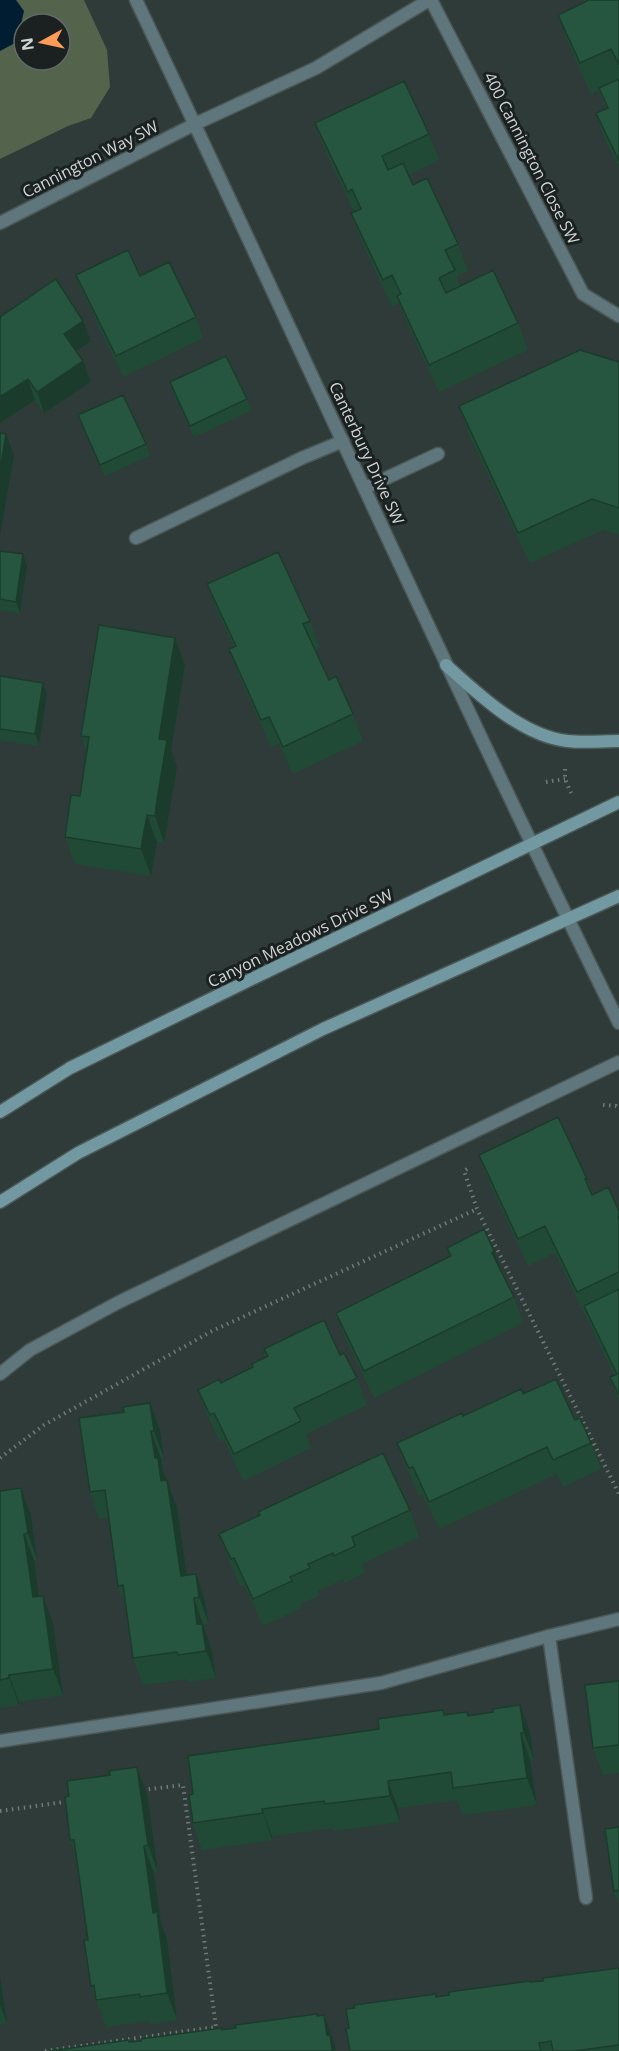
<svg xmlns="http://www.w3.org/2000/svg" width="619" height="2051" viewBox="0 0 619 2051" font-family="'Open Sans',sans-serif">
<rect width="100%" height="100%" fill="#2e3b39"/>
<!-- green -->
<path fill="#54644c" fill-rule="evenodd" d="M0 0H84L107 50 110 87 91 118 68 126 0 159ZM24 24H60V60H24Z"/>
<!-- water -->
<path fill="#001d31" d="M0 0H16L24 11 17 42 0 51Z"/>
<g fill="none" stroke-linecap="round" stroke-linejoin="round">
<defs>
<path id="lane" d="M365 488 438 454
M136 538 302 458 343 441
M549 1636 586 1898"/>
<path id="street" d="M136 0C298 341 452 685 619 1023
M431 0 583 294 619 316
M0 223 195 124 316 68 429 0
M0 1374 30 1350 119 1302 619 1062
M0 1741 381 1683 549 1636 619 1619"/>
<path id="secondary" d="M446 665C478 694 522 736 567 741 584 743 602 741 619 741
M0 1112 70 1068 268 971 619 802
M0 1202 78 1153 323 1029 619 896"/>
</defs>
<!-- lane casing -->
<use href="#lane" stroke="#4b5755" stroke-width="15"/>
<!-- street casing -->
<use href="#street" stroke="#4b5755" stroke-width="15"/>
<!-- secondary casing -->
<use href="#secondary" stroke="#4b5755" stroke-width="15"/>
<!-- path -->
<path stroke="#707b79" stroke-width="4" stroke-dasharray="1.5 4.5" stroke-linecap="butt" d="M565 769V779L571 793
M546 782 565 779
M603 1105 616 1106 619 1109
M467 1169 464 1171 477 1209 619 1494
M0 1458 44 1425 212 1331 477 1209
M0 1811 71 1801
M45 2051 216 2027 183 1785 143 1790"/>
<!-- lane -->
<use href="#lane" stroke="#5e767c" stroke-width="12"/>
<!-- street -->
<use href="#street" stroke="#5e767c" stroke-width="12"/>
<!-- secondary -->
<use href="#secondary" stroke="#7299a2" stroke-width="12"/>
</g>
<!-- wall -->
<path fill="#214a36" d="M584 0H619V168L607 144 596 113 606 109 599 90 591 94 569 45 558 15 584 2Z
M315 123 429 134 439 160 409 175 413 185 458 244 468 271 457 276 460 286 518 323 528 350 439 392 407 323 399 303 392 307 361 240 351 213 354 212 325 150Z
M76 275 140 276 196 317 203 338 123 377 84 295Z
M0 317 91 341 76 351 83 361 91 382 44 413 35 400 0 423Z
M619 362V535L603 530 530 563 470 437 459 406Z
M170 382 247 399 251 411 194 437 174 394Z
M78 415 146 444 150 456 105 476 82 427Z
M0 551 27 566 20 613 0 610Z
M207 584 310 621 320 648 315 650 329 680 353 714 363 741 293 774 279 744 271 747 239 676 229 649 234 647 217 611Z
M175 638 185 665 171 751 177 767 164 843 157 842 151 876 75 864 65 837 80 796 87 752 81 736Z
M0 676 47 694 39 746 0 740Z
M479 1155 587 1179 593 1195 619 1211V1401L610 1377 614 1375 594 1333 588 1318 587 1319 555 1253 528 1266 489 1182Z
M447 1248 504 1278 514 1297 523 1323 374 1398 346 1340 336 1313 451 1257Z
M264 1349 340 1355 357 1378 367 1405 306 1434 311 1448 243 1481 224 1440 220 1442 208 1417 198 1390 221 1383 253 1367 266 1357Z
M523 1394 575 1420 591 1443 601 1469 563 1487 557 1474 439 1529 422 1494 419 1495 407 1469 397 1443Z
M150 1403 160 1430 164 1458H161L163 1471 177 1507 187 1575 196 1574 205 1601 209 1624 203 1625 204 1631 212 1651 216 1678 188 1682 186 1679 143 1685 133 1658 126 1606 118 1586 109 1517 99 1519 90 1492 124 1412Z
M21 1488 31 1515 37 1560H34L39 1596 53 1623 63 1695 19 1702V1705L0 1708V1491Z
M410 1510 419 1537 362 1564 365 1573 344 1583 343 1579 318 1591 320 1595 300 1604 302 1608 263 1626 244 1585 240 1586 229 1561 219 1534 260 1516 258 1512Z
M619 1681V1773L603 1775 593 1748Z
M520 1705 530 1732 534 1760H530L537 1805 463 1815 457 1800 398 1808 400 1822 334 1831 333 1828 272 1836V1840L202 1850 193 1823V1794L379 1729 445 1715 468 1716 493 1712Z
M147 1794 158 1872 154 1873 161 1923 167 1939 177 2020 150 2024 149 2021 106 2027 91 1986 88 1940 76 1857 70 1840Z
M619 1827V1904L614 1891Z
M619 1968V2051H350L349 2028 437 1997 543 1981Z
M0 1976 7 2024 0 2025Z"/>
<!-- shaded-wall -->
<path fill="#1b3c2c" d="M83 321 91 341 72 354 64 334Z
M83 361 91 382 44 413 37 392Z
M28 379 35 400 0 423V397Z
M6 434 14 455 0 536V471Z
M23 554 27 566 20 613 16 602Z
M175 638 185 665 171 751 177 767 164 843 155 816 159 739Z
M43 683 47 694 39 746 35 734Z
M147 815 157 842 151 876 141 849Z
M494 1251 504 1278 492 1253Z
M150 1403 160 1430 164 1458 154 1431Z
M151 1431 161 1458 163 1471 177 1507 191 1603 181 1576 155 1458Z
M21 1488 31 1515 37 1560 28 1533Z
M24 1534 34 1560 43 1624 33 1597Z
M196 1574 205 1601 209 1624 199 1597Z
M43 1596 53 1623 63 1695 53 1669Z
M194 1598 212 1651 216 1678 197 1624Z
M9 1675 19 1702V1705L9 1678Z
M520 1705 530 1732 534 1760 524 1733Z
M521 1733 530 1760 537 1805 527 1778Z
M137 1767 147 1794 158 1872 148 1845Z
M388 1781 398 1808 400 1822 390 1796Z
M262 1809 272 1836V1840L263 1813Z
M144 1846 154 1873 161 1923 167 1939 177 2020 167 1993 153 1913Z
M0 1976 7 2024 0 2005Z
M324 2015 334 2042 336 2051H333L327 2035Z"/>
<!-- building -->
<path fill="#26563f" stroke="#1b3c2c" stroke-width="1.5" d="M587 0H619V65L611 49 580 63 558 15 587 1Z
M619 79V161L596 113 608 108 599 88Z
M404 81 429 134 382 156 388 170 403 163 413 185 427 178 458 244 445 250 455 270 439 278 446 293 493 270 518 323 429 365 397 296 401 294 392 275 383 280 351 213 361 209 352 189 348 192 315 123Z
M128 250 140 276 169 262 196 317 116 356 76 275Z
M56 279 83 321 64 334 83 361 37 392 28 379 0 397V317Z
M580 350 619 362V508L592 499 518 533 459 406Z
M226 356 247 399 190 426 170 382Z
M123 395 146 444 100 465 78 415Z
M0 433 6 434 0 471Z
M0 551 23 554 16 602 0 599Z
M278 552 310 621 303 624 329 680 336 676 353 714 283 747 269 717 261 720 229 649 236 646 207 584Z
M99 625 175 638 159 739 167 740 157 800 155 816 147 815 141 849 65 837 71 795 80 796 89 737 81 736Z
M0 676 43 683 35 734 0 729Z
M558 1117 587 1179H585L592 1195 608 1187 619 1211V1216L618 1217 619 1220V1272L577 1292 545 1226 518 1239 479 1155Z
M484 1229 494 1251 492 1253 514 1297 364 1371 336 1313 451 1256 447 1248Z
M619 1289V1395L610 1377 617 1374 584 1306Z
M324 1320 340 1355 344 1353 357 1378 294 1408 301 1421 234 1454 214 1413 210 1415 198 1390 219 1379 221 1383 253 1367 252 1364 268 1356 264 1349Z
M556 1379 575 1420 580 1418 591 1443 553 1460 547 1447 429 1502 413 1467 409 1468 397 1443 462 1413 463 1416 521 1389 523 1394Z
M150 1403 154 1431H151L155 1458H158L161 1481 167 1480 181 1576 196 1574 199 1597 194 1598 197 1624H202L206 1651 178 1655 177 1652 133 1658 123 1585 118 1586 105 1490 90 1492 79 1418 124 1412 123 1407Z
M383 1453 410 1510 352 1537 355 1546 334 1556 333 1553 308 1564 310 1568 290 1577 292 1581 253 1599 234 1558 231 1559 219 1534 260 1515 258 1512Z
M21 1488 28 1533 24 1534 33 1597 43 1596 53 1669 9 1675V1678L0 1680V1491Z
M619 1681V1745L593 1748 585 1685Z
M520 1705 524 1733H521L527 1778 453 1788 451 1772 388 1781 390 1796 325 1804 324 1801 262 1809 263 1813 193 1823 189 1795 193 1794 188 1756 379 1729 378 1719 443 1710 444 1715 467 1712 468 1716 493 1712V1709Z
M137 1767 148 1845 144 1846 153 1913 157 1912 167 1993 140 1997V1994L96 2000 94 1985 91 1986 84 1940H88L74 1840H70L65 1797 69 1796 67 1781 110 1775 109 1771Z
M619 1827V1890L614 1891 605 1829Z
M619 1968V2045L574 2051H553L551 2041 539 2043 541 2051H350L346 2029 349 2028 346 2009 355 2008 354 2005 436 1994V1997L449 1995V1992L530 1981V1982L543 1981V1978Z
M317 2014V2016L324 2015 327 2035 330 2034 332 2051H50L129 2040V2042L141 2041V2039L222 2028V2030L236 2028 235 2025Z"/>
<g text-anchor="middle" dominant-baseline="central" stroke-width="6" stroke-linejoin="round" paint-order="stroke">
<!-- street labels -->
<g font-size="16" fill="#cfd6d5" stroke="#1b2020">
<text transform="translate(532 158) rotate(63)">400 Cannington Close SW</text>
<text transform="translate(90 159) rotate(-27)">Cannington Way SW</text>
<text transform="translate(367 453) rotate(65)">Canterbury Drive SW</text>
<text transform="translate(300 938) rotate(-26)">Canyon Meadows Drive SW</text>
</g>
</g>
<!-- north arrow -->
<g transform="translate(42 42) rotate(262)"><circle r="28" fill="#1b2020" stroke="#636968" stroke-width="1.5"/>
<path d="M0-4.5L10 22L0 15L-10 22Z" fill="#fe9c57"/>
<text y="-9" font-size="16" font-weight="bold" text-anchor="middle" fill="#cfd6d5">N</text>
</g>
</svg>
